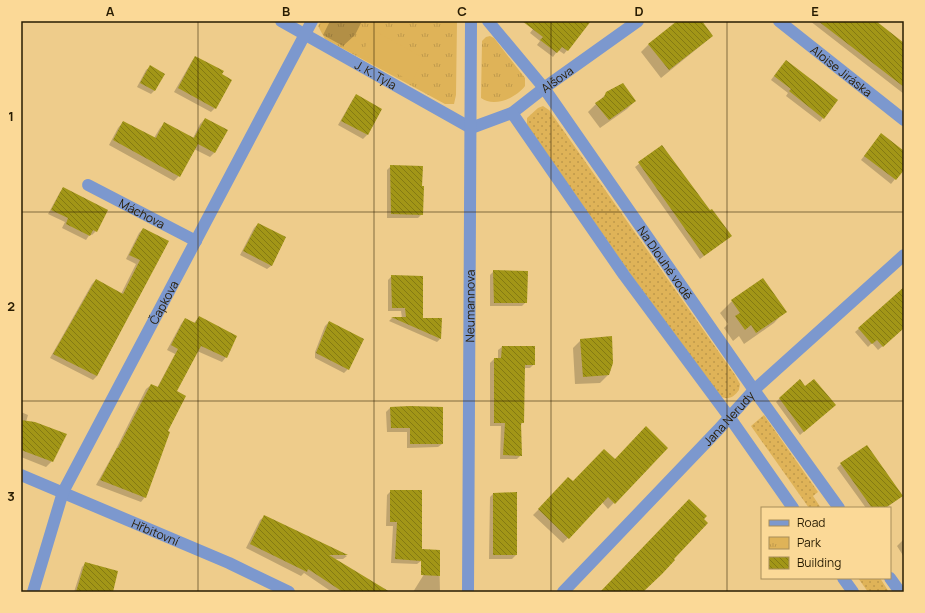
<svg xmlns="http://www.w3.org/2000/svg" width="925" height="613" viewBox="0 0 925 613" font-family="Manrope,sans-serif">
<defs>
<pattern id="grass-dots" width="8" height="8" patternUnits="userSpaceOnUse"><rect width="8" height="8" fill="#dfb358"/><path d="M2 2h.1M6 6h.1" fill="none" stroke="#bf994b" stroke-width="1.8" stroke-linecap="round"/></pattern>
<pattern id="park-tufts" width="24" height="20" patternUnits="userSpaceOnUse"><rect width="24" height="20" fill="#dfb358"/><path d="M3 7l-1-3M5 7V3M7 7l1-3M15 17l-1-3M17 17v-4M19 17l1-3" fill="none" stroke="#bf994b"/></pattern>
<pattern id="building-back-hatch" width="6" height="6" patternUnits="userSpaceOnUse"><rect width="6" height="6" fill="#a29617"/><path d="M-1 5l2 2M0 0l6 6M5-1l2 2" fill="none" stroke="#847a13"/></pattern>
</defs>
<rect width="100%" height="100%" fill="#eecc8b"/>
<!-- grass -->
<path fill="url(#grass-dots)" d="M543 106 549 110 735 375 740 384 739 390C734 397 729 400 721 397L631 275 527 125V118L538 108Z
M764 415 818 492 813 496 821 508H809L751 426Z
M858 578H880L889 592H868Z"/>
<!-- park -->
<path fill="url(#park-tufts)" d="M321 21H457L456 95 454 104H445L325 39 318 26Z
M490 36 494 38 525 78V86C516 98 494 108 481 98L482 41 486 37Z"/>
<!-- pitch -->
<path fill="#dfb358" d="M373 30 424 58 412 82 362 54Z"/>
<!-- shadow -->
<path fill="#0003" d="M330 21H362L355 35 343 46 323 35Z
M539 21H576L585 28 564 54 558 50 553 57 537 45 540 41 530 33Z
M679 21H701L712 36 704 43 661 78 641 52 649 44Z
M810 21H874L904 44V94Z
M195 57 215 108 211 112 174 92 192 61Z
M782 65 823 118 820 122 786 96 788 93 771 80Z
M150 67 155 90 151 94 137 87 146 70Z
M607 93 635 101 627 109 600 128 588 112Z
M356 96 381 109 367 135 363 139 338 125 353 99Z
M205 119 215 152 210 157 194 149 179 176 174 181 109 145 118 128 123 122 154 138 160 128 165 123 193 138 200 124Z
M878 138 904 152V168L891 184 861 160Z
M662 146 710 211 731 236 700 259 635 167Z
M391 166 422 214 418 218H387V170Z
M64 188 96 231 92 235 90 234 86 240 62 228 65 222 48 214 60 192Z
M258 224 285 238 271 266 267 269 240 255 254 228Z
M143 229 168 241 97 376 93 380 50 358 92 284 96 280 121 294 136 264 126 259 139 233Z
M494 271 526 302 522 306H490V275Z
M392 276 422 318 440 339 437 342 389 321 392 318H402L401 311H388V280Z
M904 289V328L878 350 872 343 868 347 855 332Z
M732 301 785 311 774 323 744 344 739 336 733 341 724 328 728 324 720 313Z
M199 317 226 357 222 362 197 351 176 392 166 431 145 497 141 502 96 485 115 451 146 389 151 385 157 388 175 354 167 350 181 324 185 319 194 323Z
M329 322 348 369 344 373 315 358V352L325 326Z
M581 340 608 375 600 383 575 384 573 348Z
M502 347 534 364 530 368H524L523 422 520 426 521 455 517 459H500L501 426H490V363L494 359H498V350Z
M805 387 831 408 800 435 776 402 780 398Z
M390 408 442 444 438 447 407 448V432H387L386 412Z
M21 412 28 415 26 422 52 461 46 467 21 457Z
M667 448 608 509 602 502 563 543 533 515 569 479 573 482Z
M841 464 898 499 886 508H866L837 468Z
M391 491 421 561 417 564 391 563 393 526H386L387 495Z
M493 494 516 555 512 559H489L490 497Z
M265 516 347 556 343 559H334L382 592H332L304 573 301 576 246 548 260 520Z
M904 539V557L897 546Z
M439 552 440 592H413L436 555Z
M86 563 112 592H74L82 567Z"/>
<!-- building -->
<path fill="url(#building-back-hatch)" d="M522 21H591L568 51 562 47 557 53 540 40 543 37Z
M677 21H702L713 36 669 70 648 44Z
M818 21H876L904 43V87Z
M195 56 224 71 222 74 232 80 216 109 178 88Z
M786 60 838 100 824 119 789 91 791 89 774 76Z
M150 65 165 74 155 91 140 83Z
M623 83 636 101 609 120 595 103 604 97 606 92Z
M356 94 382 109 368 135 341 121Z
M205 118 228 130 215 153 198 144 180 177 113 140 123 121 156 138 164 122 194 138Z
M881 133 904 151V170L896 180 864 156Z
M662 145 710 210 712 209 732 236 704 256 638 162Z
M390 165 423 166 422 186H424L423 215 391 214Z
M63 187 108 210 97 232 93 230 90 236 66 224 68 218 51 210Z
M258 223 286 237 272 266 243 251Z
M143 228 169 241 97 376 53 354 96 279 123 294 140 260 129 255Z
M493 270 528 271 527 303H494Z
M391 275 423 276V318H442L441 339 391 317H406L405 308H392Z
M763 278 787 312 756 333 751 325 745 330 735 316 740 313 731 300Z
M904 287V328L883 347 877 340 872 344 858 328Z
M199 316 237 336 227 358 201 346 177 391 186 396 168 431 170 432 146 498 100 480 117 448H118L151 384 158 387 178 349 171 345 185 318 195 323Z
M329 321 364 339 349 370 316 353Z
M612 336 613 363 609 375 583 377 580 339Z
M502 346H535V365H525L524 423H521L522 456 503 455 505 423H494V358H501Z
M800 379 805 386 814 379 836 405 804 432 779 398Z
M410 406 443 407V444H410V428H391L390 407Z
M21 420 35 422 67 434 53 462 21 450Z
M646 426 668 448 615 504 608 497 569 539 538 509 568 477 573 481 604 449 615 459Z
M867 445 903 496 885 508H872L840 463Z
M390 490H422V549L440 550V576L421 575V561L395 559 397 522H390Z
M517 492V555H493V493Z
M689 499 707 516 704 519 708 523 674 559 675 560 662 574 643 592H600Z
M264 515 348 555H329L390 592H343L308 569 307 572 250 544Z
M85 562 118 571 113 592H76Z"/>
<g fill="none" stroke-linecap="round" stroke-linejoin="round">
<!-- street -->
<g stroke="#7c98ce" stroke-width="12">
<path id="s1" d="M281 21 471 128 512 113 544 88 638 21"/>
<path id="s2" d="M488 21 544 88 754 390 839 508"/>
<path id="s3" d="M779 21 904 120"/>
<path d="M512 113 624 275 730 418 793 508"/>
<path id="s4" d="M88 185 196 241"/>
<path id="s5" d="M21 475 229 563 289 592"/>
<path d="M843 578 853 592"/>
<path d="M890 578 900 592"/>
<path id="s6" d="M33 592 63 492 312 21"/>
<path id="s7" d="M468 592 471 21"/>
<path id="s8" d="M563 592 718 430 754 390 904 255"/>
</g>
</g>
<!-- grid -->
<path fill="none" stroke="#281c02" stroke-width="1" stroke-opacity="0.55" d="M198 21V592M374 21V592M551 21V592M727 21V592M21 212H904M21 401H904"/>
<g text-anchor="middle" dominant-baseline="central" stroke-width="4" stroke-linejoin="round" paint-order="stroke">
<!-- street labels -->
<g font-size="12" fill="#281c02" stroke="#fbd997">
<text stroke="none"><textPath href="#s3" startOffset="80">Aloise Jiráska</textPath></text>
<text stroke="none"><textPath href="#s1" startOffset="109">J. K. Tyla</textPath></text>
<text stroke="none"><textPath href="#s1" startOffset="318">Alšova</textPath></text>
<text stroke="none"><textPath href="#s4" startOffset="61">Máchova</textPath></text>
<text stroke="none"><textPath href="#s2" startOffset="300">Na Dlouhé vodě</textPath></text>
<text stroke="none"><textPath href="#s6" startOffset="319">Čapkova</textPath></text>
<text stroke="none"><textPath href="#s7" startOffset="286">Neumannova</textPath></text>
<text stroke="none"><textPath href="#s8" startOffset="240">Jana Nerudy</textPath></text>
<text stroke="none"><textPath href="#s5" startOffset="146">Hřbitovní</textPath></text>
</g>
</g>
<!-- border -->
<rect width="925" height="613" fill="none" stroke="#fbd997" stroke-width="44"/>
<!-- legend -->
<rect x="761" y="507" width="130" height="72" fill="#fbd997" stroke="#a78d5b"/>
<rect x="769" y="520" width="20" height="6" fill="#7c98ce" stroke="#a78d5b"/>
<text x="797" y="527" font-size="12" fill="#281c02">Road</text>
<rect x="769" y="537" width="20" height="12" fill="url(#park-tufts)" stroke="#a78d5b"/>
<text x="797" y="547" font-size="12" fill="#281c02">Park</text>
<rect x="769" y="557" width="20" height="12" fill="url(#building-back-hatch)" stroke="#a78d5b"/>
<text x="797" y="567" font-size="12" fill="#281c02">Building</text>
<rect x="22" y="22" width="881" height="569" fill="none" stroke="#281c02" stroke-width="1.5"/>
<g font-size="13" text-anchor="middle" font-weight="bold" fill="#281c02">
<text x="110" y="16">A</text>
<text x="286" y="16">B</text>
<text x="462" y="16">C</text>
<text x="639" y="16">D</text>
<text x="815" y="16">E</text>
<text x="11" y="121">1</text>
<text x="11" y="311">2</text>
<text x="11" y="501">3</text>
</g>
</svg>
